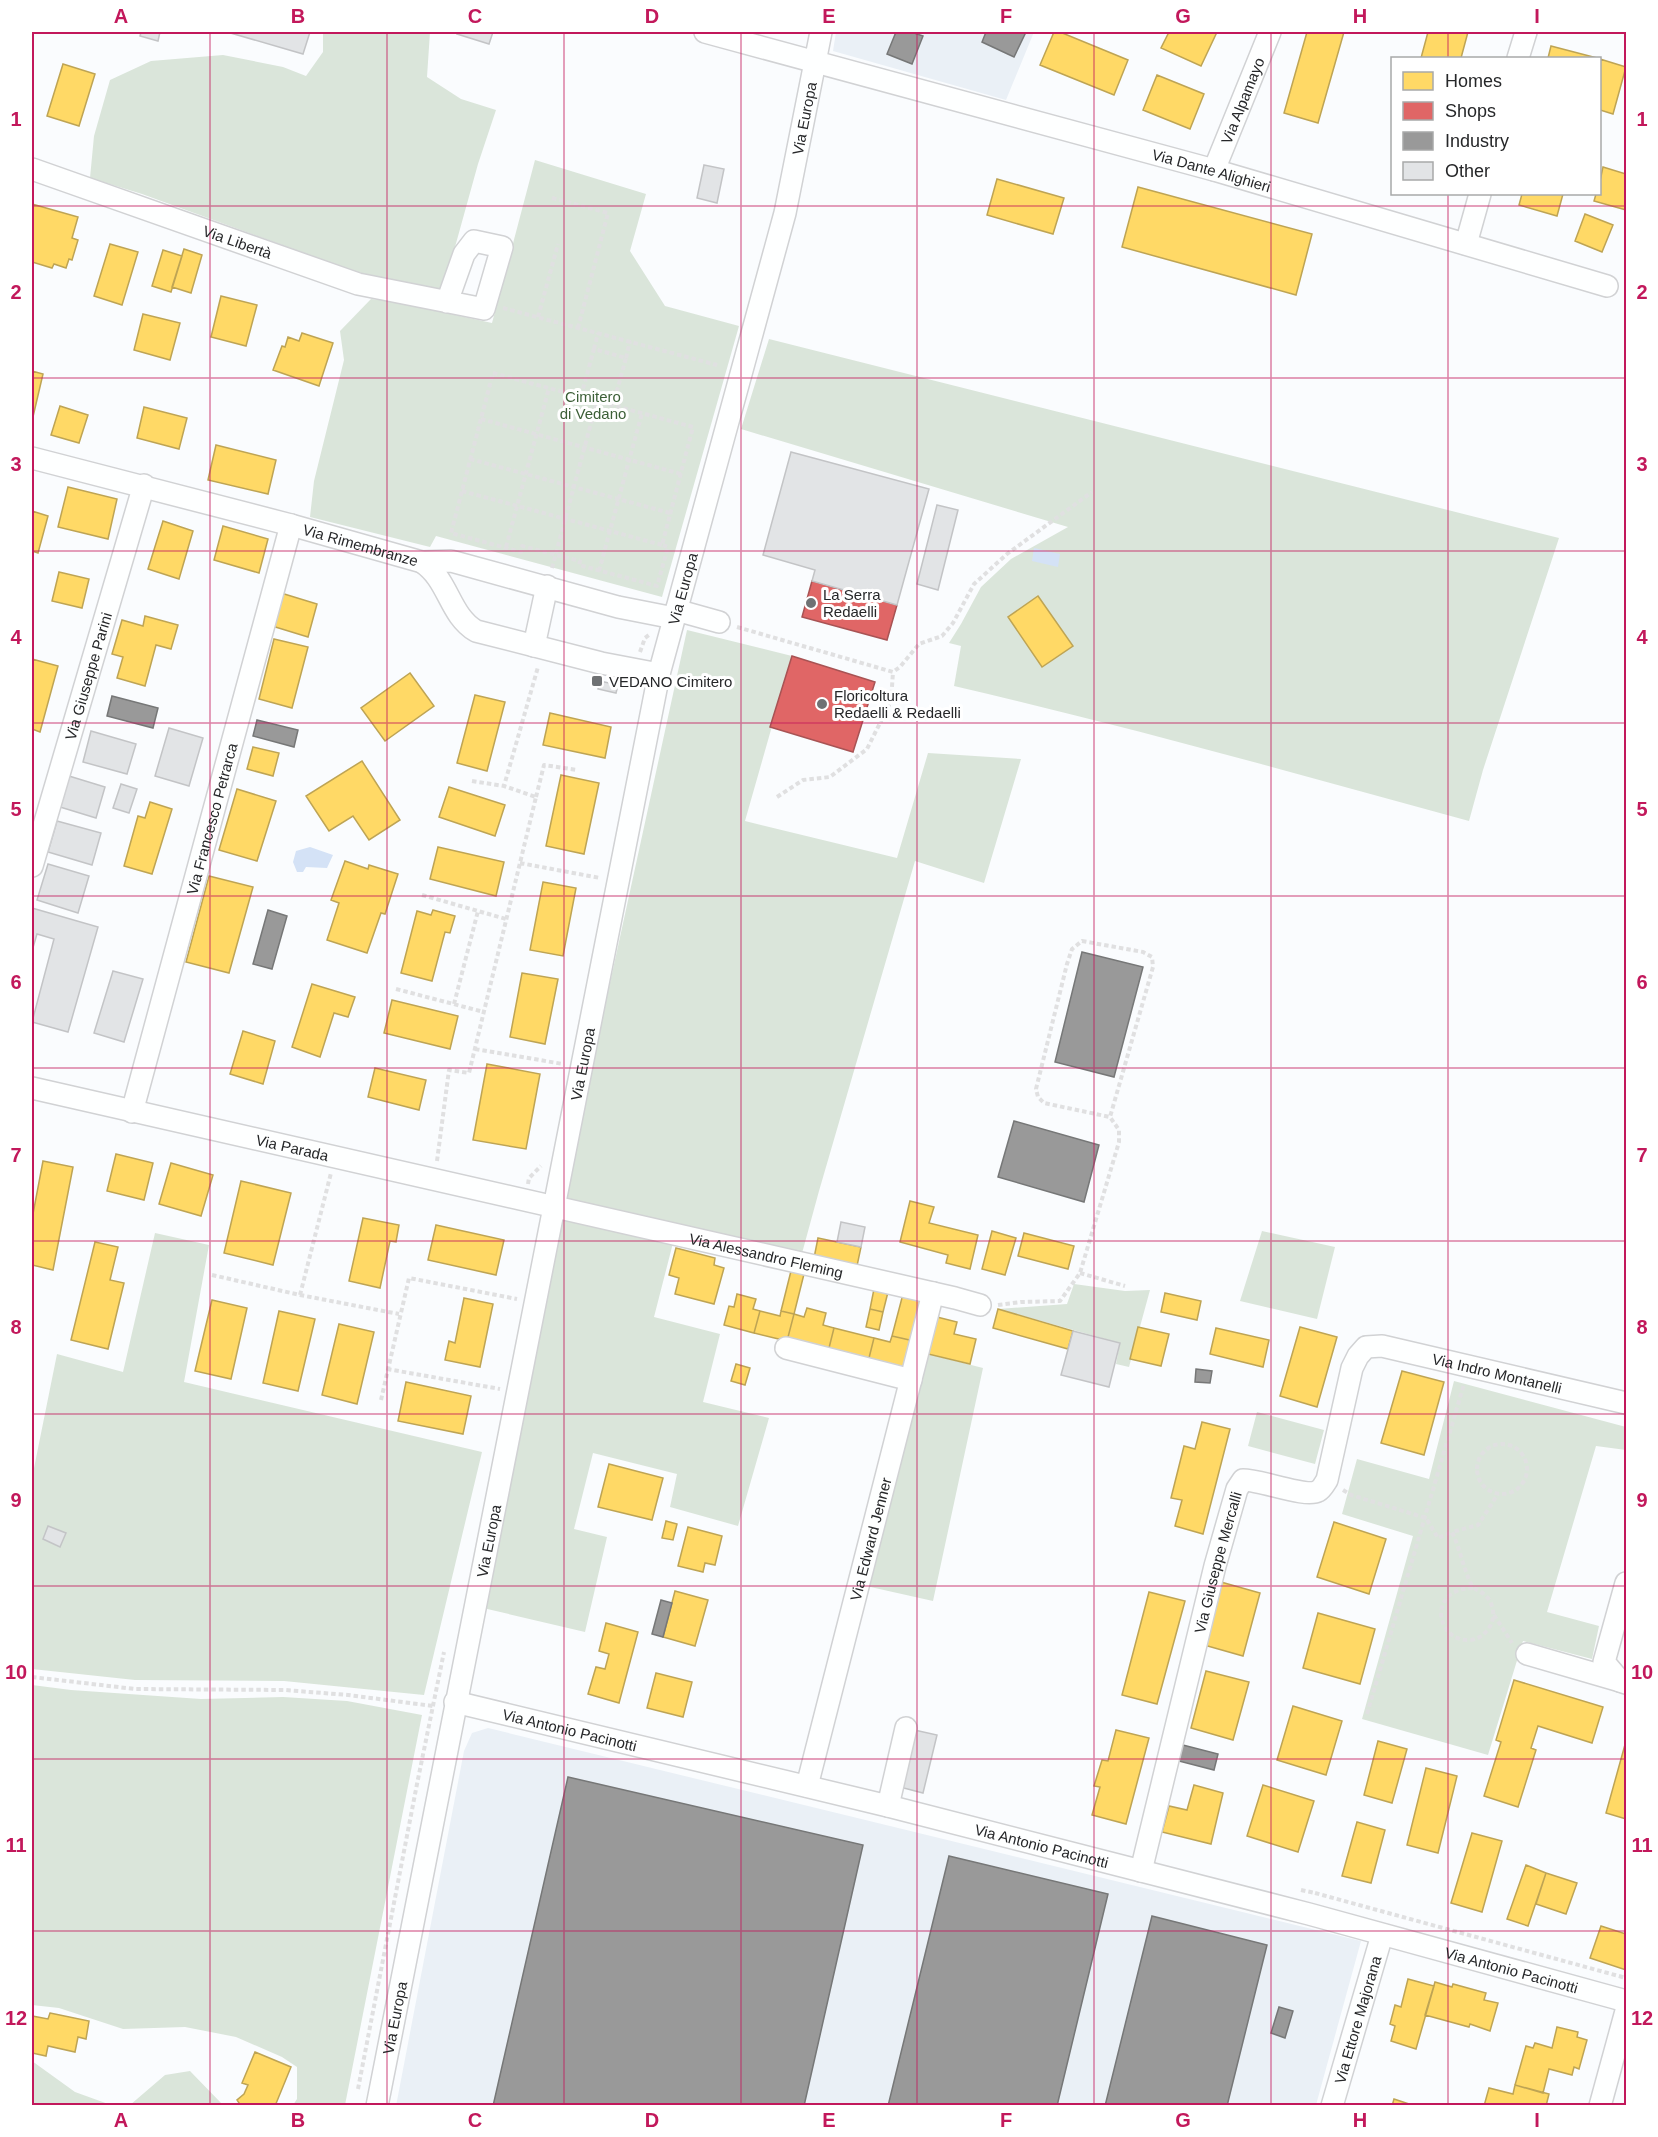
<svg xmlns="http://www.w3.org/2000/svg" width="1658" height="2137" viewBox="0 0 1658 2137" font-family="Arial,sans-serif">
<rect width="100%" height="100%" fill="#fafcfe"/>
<!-- built -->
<path fill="#eaf0f6" d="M836 32H1034L1006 100 833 51Z
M488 1728 1361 1941 1316 2105 396 2106 464 1751 472 1733Z"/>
<!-- green -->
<path fill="#dae5da" d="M323 32H430L427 77 461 99 496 110 478 164 442 294 354 271 142 194 90 178 94 136 110 80 151 61 223 55 283 67 306 76 323 52Z
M535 160 646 194 630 251 665 306 739 326 662 597 436 536 430 547 310 517 314 481 344 360 340 331 371 299 391 301 492 323Z
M769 339 1559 538 1483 770 1469 821C1298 774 1127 726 954 686L961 646 949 643 961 624 981 587 1011 559 1068 527 741 429Z
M687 630 792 656 745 821 897 858 928 753 1021 759 984 883 915 861 819 1191 801 1257 562 1203Z
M559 1216 673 1243 654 1317 720 1334 703 1402 769 1418 738 1526 670 1507 677 1474 593 1453 574 1529 607 1537 585 1632 483 1608Z
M1262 1231 1335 1247 1317 1319 1240 1301Z
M155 1233 209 1245 184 1382 482 1452 424 1695 284 1681 135 1680 32 1669V1478L57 1354 123 1372Z
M1074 1284 1125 1291 1150 1290 1129 1367 1116 1364 1120 1343 998 1309 1067 1304Z
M924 1353 983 1368 933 1601 866 1586Z
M1454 1381 1626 1427V1450L1596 1446 1547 1612 1599 1626 1592 1659 1523 1641 1488 1755 1362 1719 1413 1536 1342 1514 1357 1459 1429 1479Z
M1257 1412 1324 1430 1315 1464 1248 1446Z
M32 1685 71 1690 201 1699 283 1697 347 1701 422 1715 345 2105H293L297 2099V2067L282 2057 236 2037 185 2027 123 2029 59 2008 32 2005Z
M32 2061 75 2092 111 2105H32Z
M190 2071 223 2105H130L165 2075Z"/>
<!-- water -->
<path fill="#d4e2f6" d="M1034 548 1060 554 1058 567 1032 561Z
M310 847 333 855 327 868 306 867 303 872H297L293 862 296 851Z"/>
<!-- homes -->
<path fill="#ffd966" stroke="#bea454" stroke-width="1.5" d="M1054 32H1060L1128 60 1114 95 1040 65Z
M1169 32H1217L1201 66 1161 48Z
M1307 32H1344L1318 123 1284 113Z
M1428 32H1468L1461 58H1421Z
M1551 46 1597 58H1548Z
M1600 59 1626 67 1613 114 1600 110Z
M63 64 95 74 79 126 47 116Z
M1157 75 1204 94 1190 129 1143 110Z
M1603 167 1626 174V210L1594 201 1596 194H1600V181Z
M997 179 1064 198 1053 234 987 215Z
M1138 187 1312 234 1296 295 1122 247Z
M1522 194H1563L1557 216 1519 205Z
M32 204 78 217 72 238 78 240 72 260 69 259 66 268 54 264 52 268 32 262Z
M1585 214 1613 225 1602 252 1575 241Z
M110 244 138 252 122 305 94 296Z
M184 249 202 255 191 293 172 287Z
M163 250 182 256 171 292 152 286Z
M221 296 257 305 246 346 211 337Z
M143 314 180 323 170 360 134 350Z
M302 333 333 343 319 386 273 370 282 346 285 347 288 337 299 341Z
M32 371 43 374 32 421Z
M60 406 88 415 79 443 51 435Z
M144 407 187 418 179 449 137 438Z
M216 445 276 460 268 494 208 480Z
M68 487 117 499 108 539 58 527Z
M32 511 48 516 38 553 32 551Z
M163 521 193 531 179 579 148 569Z
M223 526 268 539 259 573 214 560Z
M59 572 89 579 82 608 52 601Z
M281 593 317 604 308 637 272 626Z
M1038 596 1073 646 1042 667 1008 617Z
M145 616 178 625 171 649 156 645 145 686 117 678 123 657 112 654 122 620 143 626Z
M274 639 308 647 292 708 259 699Z
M32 659 58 666 40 732 32 729Z
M410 673 434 706 385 741 361 708Z
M475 695 505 702 487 771 457 763Z
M550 713 611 727 605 758 543 745Z
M253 747 279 753 273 776 247 769Z
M362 761 400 820 369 840 353 816 329 831 306 796Z
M561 775 599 783 584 854 546 846Z
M449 787 505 805 495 836 439 817Z
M237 789 276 801 257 861 219 850Z
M150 802 172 809 152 874 124 866 138 816 145 818Z
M438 847 504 862 496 896 430 879Z
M345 861 368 869 369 865 398 874 385 914 381 913 367 953 327 940 339 903 331 900Z
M209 876 253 887 229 973 186 962Z
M543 882 576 888 563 956 530 950Z
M433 910 455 916 450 933 445 932 432 981 401 973 417 911 431 915Z
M522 973 558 979 545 1044 510 1037Z
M312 984 355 997 348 1017 334 1013 320 1057 292 1047Z
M392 1000 458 1016 450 1049 384 1033Z
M243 1031 275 1041 263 1084 230 1074Z
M487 1064 540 1074 526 1149 473 1140Z
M375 1068 426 1080 419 1110 368 1097Z
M116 1154 153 1163 144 1200 107 1191Z
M43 1161 73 1167 53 1270 32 1265V1219Z
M171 1163 213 1175 201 1216 159 1204Z
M241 1181 291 1193 273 1265 224 1253Z
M910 1201 934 1207 929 1223 978 1235 970 1269 946 1263 948 1255 900 1242Z
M363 1218 399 1225 396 1242 390 1241 380 1288 349 1281Z
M436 1225 504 1240 496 1275 428 1260Z
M992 1231 1016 1238 1005 1275 982 1269Z
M1024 1233 1074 1246 1068 1269 1018 1256Z
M818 1238 861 1247 857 1266 814 1258Z
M95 1242 118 1247 110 1280 124 1283 108 1349 71 1340Z
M676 1248 715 1258 714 1265 724 1268 714 1304 675 1294 679 1278 669 1275Z
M791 1271 804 1274 794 1314 781 1311Z
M874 1289 888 1292 883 1312 870 1309Z
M1165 1293 1201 1301 1197 1320 1161 1312Z
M737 1294 756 1299 753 1309 760 1311 754 1333 724 1325 729 1306 734 1307Z
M903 1294 924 1299 914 1341 892 1336Z
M464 1298 493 1304 480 1367 445 1360 449 1341 455 1343Z
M212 1300 247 1308 231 1379 195 1371Z
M807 1308 826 1313 823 1325 834 1328 828 1352 787 1341 794 1314 804 1317Z
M870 1309 883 1312 879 1330 866 1327Z
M998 1309 1073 1331 1068 1349 993 1328Z
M279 1311 315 1319 298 1391 263 1383Z
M760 1311 780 1316 781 1311 794 1314 787 1341 754 1333Z
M933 1316 957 1322 954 1334 976 1339 970 1364 924 1353Z
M339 1324 374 1332 357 1404 322 1395Z
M1138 1327 1169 1334 1161 1366 1130 1359Z
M1300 1327 1337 1337 1317 1407 1280 1396Z
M834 1328 874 1338 868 1362 828 1352Z
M1216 1328 1269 1340 1263 1367 1210 1354Z
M892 1336 914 1341 906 1371 868 1362 874 1338 890 1342Z
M736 1364 750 1368 745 1385 731 1381Z
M1402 1371 1444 1382 1424 1455 1381 1443Z
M406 1382 471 1396 463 1434 398 1421Z
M1202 1422 1230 1429 1203 1534 1175 1526 1182 1500 1171 1498 1184 1446 1195 1449Z
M609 1464 663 1478 652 1520 598 1507Z
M666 1521 677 1524 673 1540 662 1538Z
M1334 1522 1386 1539 1369 1594 1317 1577Z
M688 1527 722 1536 715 1565 705 1563 703 1572 678 1566Z
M1221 1582 1260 1593 1243 1656 1204 1645Z
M675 1591 708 1600 695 1646 663 1637Z
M1149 1592 1185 1601 1157 1704 1122 1695Z
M1318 1613 1375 1629 1360 1684 1303 1668Z
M606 1623 638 1632 619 1703 588 1694 596 1667 605 1669 609 1654 599 1651Z
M1206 1671 1249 1682 1233 1740 1191 1728Z
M656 1673 692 1682 683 1717 647 1708Z
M1514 1680 1603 1707 1592 1743 1538 1726 1531 1748 1536 1750 1518 1807 1484 1796 1501 1742 1496 1740Z
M1293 1706 1342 1721 1326 1775 1277 1760Z
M1116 1730 1149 1738 1126 1824 1092 1815 1100 1787 1094 1786 1102 1760 1108 1761Z
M1378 1741 1407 1749 1392 1803 1364 1795Z
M1626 1741V1819L1606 1813Z
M1426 1768 1457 1776 1438 1853 1407 1845Z
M1194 1785 1223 1793 1211 1844 1162 1832 1169 1806 1187 1810Z
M1263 1785 1314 1801 1298 1852 1247 1836Z
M1357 1822 1385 1830 1371 1883 1342 1876Z
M1472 1833 1502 1841 1482 1912 1451 1903Z
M1526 1865 1546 1873 1528 1926 1507 1919Z
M1546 1873 1577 1883 1566 1914 1536 1904Z
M1601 1926 1626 1934V1970L1590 1958Z
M1408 1979 1434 1986 1416 2049 1391 2041 1395 2026 1390 2024 1395 2005 1401 2007Z
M1435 1982 1452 1987 1453 1984 1486 1993 1484 2000 1498 2003 1490 2031 1470 2024 1469 2027 1425 2015Z
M50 2013 89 2021 86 2039 78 2037 75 2052 48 2046 46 2056 32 2053V2016L48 2019Z
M1557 2027 1578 2032 1577 2037 1587 2040 1579 2069 1574 2067 1572 2075 1549 2069 1543 2093 1515 2085 1526 2046 1533 2048 1535 2043 1552 2048Z
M255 2052 291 2067 275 2106H241L237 2100 244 2094 248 2085 242 2083Z
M1515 2085 1549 2094 1546 2106H1484L1489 2088 1513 2094Z
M1394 2099 1415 2106H1392Z"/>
<!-- shops -->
<path fill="#e06666" stroke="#a85354" stroke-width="1.5" d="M812 581 897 605 887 640 802 617Z
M792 656 875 682 853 752 770 727Z"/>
<!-- industry -->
<path fill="#999" stroke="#767777" stroke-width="1.5" d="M896 32H911L923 36 912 64 887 54Z
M986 32H1026L1014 57 982 42Z
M112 696 158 708 153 728 107 716Z
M257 720 298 730 294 747 253 736Z
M268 910 287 916 272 969 253 964Z
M1082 952 1143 967 1114 1077 1055 1062Z
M1014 1121 1099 1145 1084 1202 998 1177Z
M1196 1369 1212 1371 1210 1383 1195 1382Z
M661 1600 672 1603 663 1637 652 1634Z
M1179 1744 1218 1754 1214 1770 1175 1760Z
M568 1777 863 1845 804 2106H493Z
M949 1856 1108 1894 1057 2106H888Z
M1152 1916 1267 1945 1227 2106H1105Z
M1279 2007 1293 2011 1285 2038 1271 2033Z"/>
<!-- building -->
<path fill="#e2e4e6" stroke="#c3c4c6" stroke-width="1.5" d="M141 32H160L158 41 140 36Z
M227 32H310L303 54Z
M458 32H493L489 44 457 34Z
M704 165 724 169 717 203 697 198Z
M791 452 929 489 897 605 812 581 815 570 763 555Z
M937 505 958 510 938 590 917 584Z
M600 681 618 685 616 693 598 689Z
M169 728 203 738 189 786 155 776Z
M91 731 136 744 127 774 83 762Z
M69 776 105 787 96 818 60 807Z
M121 784 137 789 129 813 113 808Z
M57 821 101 833 92 865 48 852Z
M48 864 89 876 78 913 37 900Z
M32 908 98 927 68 1032 32 1022 54 939 37 934 32 951Z
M113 971 143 979 124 1042 94 1033Z
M841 1222 865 1227 861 1247 837 1242Z
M1073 1331 1120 1343 1109 1387 1061 1375Z
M48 1526 66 1533 60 1547 43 1539Z
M910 1729 937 1735 923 1793 896 1786Z"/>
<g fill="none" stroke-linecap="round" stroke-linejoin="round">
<defs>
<g id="minor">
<path id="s1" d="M705 32 1214 170 1607 286"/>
<path d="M1518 58 1526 32"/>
<path id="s2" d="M32 169 358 284 484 309 502 247 474 241 464 254 447 302"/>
<path id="s3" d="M1214 170 1270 32"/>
<path d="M1466 244 1480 194"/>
<path id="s4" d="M32 458 291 525 422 562C449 580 449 615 476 631L601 663 659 674"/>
<path d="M422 562 451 561 618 607 674 618"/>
<path d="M676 610 719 622"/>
<path d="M534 646 547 586"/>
<path id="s5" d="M32 866 144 485"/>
<path id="s6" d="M32 1088 955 1298 980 1305"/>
<path id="s7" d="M132 1112 291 525"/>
<path d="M786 1348 911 1380"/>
<path d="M1626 1583 1604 1662 1620 1681 1626 1683"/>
<path d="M1527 1654 1620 1681"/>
<path id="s8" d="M455 1702 888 1806 1309 1914 1626 2001"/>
<path id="s9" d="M807 1786 933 1293"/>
<path d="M888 1806 906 1728"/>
<path id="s10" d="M1141 1871 1215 1566 1237 1489 1243 1480C1262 1480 1306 1498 1318 1491 1322 1489 1325 1483 1327 1480L1352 1368 1358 1356 1366 1347 1382 1346 1626 1403"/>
<path id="s11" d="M377 2106 659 674 785 213 821 32"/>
<path id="s12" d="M1332 2106 1382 1935"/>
<path d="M1600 2106 1626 2011"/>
</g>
</defs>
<!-- minor casing -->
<use href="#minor" stroke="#d1d2d4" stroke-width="24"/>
<!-- path -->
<path stroke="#e0e0e1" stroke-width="4" stroke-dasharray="4.5 3" stroke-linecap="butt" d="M552 198 608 213 578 328
M503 308 717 365
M538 317 558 244
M594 349 598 333
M626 358 630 341
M493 373 693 427 662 545 668 547 657 586 579 565 580 561 522 546 521 552 451 533Z
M581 396 594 349 626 358 613 405
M481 419 681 474
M470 459 670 513
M462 491 662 545
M506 547 549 388
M552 568 597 401
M599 571 642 413
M737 627 893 672 900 667 919 644 942 636 953 623 974 584 1007 554 1092 492
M640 652 645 638 649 635
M472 781 504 786
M536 797 544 765 577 770
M777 797 803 780 830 777 867 749 891 701 893 672
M520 863 600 878
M422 895 506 919
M396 989 484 1012
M454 1004 478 911
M475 1049 563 1064
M437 1161 449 1070 469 1073 536 797 504 786 538 667
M528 1184 529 1178 541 1166
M1080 1273 1125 1286
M212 1275 300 1295 399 1314
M300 1295 331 1173
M998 1305 1021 1302 1060 1301 1080 1273 1119 1142V1130L1110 1117 1153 967 1152 957 1143 952 1082 941 1072 949 1067 964 1036 1089 1038 1097 1044 1103 1110 1117
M387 1369 500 1389
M381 1400 409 1278 517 1299
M1477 1469a25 25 0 1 1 50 0a25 25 0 1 1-50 0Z
M1343 1490 1351 1495 1426 1518 1438 1538 1452 1532
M1473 1588C1427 1588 1435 1643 1471 1640 1479 1639 1485 1634 1489 1628 1496 1618 1494 1603 1485 1595 1480 1590 1474 1590 1471 1584 1463 1567 1460 1549 1452 1532L1478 1525 1498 1494
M1494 1615 1512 1643
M32 1677 135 1689 285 1690 348 1695 433 1706
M1367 1714 1464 1384
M1301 1890 1315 1893
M1315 1893 1626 1978
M358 2089 417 1784 444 1652"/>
<!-- minor -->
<use href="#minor" stroke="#feffff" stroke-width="21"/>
</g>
<!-- grid -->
<path fill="none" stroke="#c2185b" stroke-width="1.5" stroke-opacity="0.55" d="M210 32V2106M387 32V2106M564 32V2106M741 32V2106M917 32V2106M1094 32V2106M1271 32V2106M1448 32V58M1448 194V2106M32 206H1626M32 378H1626M32 551H1626M32 723H1626M32 896H1626M32 1068H1626M32 1241H1626M32 1414H1626M32 1586H1626M32 1759H1626M32 1931H1626"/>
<!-- markers -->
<g fill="#707274" stroke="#fff" stroke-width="2">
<circle cx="811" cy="603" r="6"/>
<rect x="591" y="675" width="12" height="12" rx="3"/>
<circle cx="822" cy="704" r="6"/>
</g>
<g text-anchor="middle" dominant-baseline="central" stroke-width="6" stroke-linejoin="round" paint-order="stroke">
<!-- street labels -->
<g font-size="15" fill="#262729" stroke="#fff">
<text stroke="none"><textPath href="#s3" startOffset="75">Via Alpamayo</textPath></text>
<text stroke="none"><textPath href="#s11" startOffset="2034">Via Europa</textPath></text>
<text stroke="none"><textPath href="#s1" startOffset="525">Via Dante Alighieri</textPath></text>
<text stroke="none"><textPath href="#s2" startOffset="218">Via Libertà</textPath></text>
<text stroke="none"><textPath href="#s4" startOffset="340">Via Rimembranze</textPath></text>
<text stroke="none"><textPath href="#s11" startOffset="1548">Via Europa</textPath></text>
<text stroke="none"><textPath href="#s5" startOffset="198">Via Giuseppe Parini</textPath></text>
<text stroke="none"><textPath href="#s7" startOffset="304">Via Francesco Petrarca</textPath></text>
<text stroke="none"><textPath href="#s11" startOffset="1062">Via Europa</textPath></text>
<text stroke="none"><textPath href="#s6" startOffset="267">Via Parada</textPath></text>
<text stroke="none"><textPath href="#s6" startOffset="753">Via Alessandro Fleming</textPath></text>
<text stroke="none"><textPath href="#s10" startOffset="770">Via Indro Montanelli</textPath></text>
<text stroke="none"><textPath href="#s9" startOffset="255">Via Edward Jenner</textPath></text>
<text stroke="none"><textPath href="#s11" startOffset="576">Via Europa</textPath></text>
<text stroke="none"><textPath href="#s10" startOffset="318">Via Giuseppe Mercalli</textPath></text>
<text stroke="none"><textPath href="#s8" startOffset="118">Via Antonio Pacinotti</textPath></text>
<text stroke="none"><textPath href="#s8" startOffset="604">Via Antonio Pacinotti</textPath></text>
<text stroke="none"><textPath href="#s8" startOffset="1090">Via Antonio Pacinotti</textPath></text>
<text stroke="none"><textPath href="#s11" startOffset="90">Via Europa</textPath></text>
<text stroke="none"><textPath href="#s12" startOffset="90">Via Ettore Majorana</textPath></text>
</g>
<!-- park labels -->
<g font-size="15" fill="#3c5f37" stroke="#fff">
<text x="593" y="396">Cimitero<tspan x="593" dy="17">di Vedano</tspan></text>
</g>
<!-- poi labels -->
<g font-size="15" fill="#262729" stroke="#fff" text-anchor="start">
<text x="823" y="594">La Serra<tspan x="823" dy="17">Redaelli</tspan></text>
<text x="609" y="681">VEDANO Cimitero</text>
<text x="834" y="695">Floricoltura<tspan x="834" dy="17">Redaelli &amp; Redaelli</tspan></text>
</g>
</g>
<!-- border -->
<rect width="1658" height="2137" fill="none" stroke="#ffffff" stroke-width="66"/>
<!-- legend -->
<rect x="1391" y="57" width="210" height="138" fill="#ffffff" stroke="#a8a9a9" stroke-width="1.5"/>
<rect x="1403" y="72" width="30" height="18" fill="#ffd966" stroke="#a8a9a9" stroke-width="1.5"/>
<text x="1445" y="87" font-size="18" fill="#262729">Homes</text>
<rect x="1403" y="102" width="30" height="18" fill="#e06666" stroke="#a8a9a9" stroke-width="1.5"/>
<text x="1445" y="117" font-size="18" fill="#262729">Shops</text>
<rect x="1403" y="132" width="30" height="18" fill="#999999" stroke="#a8a9a9" stroke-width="1.5"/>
<text x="1445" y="147" font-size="18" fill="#262729">Industry</text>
<rect x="1403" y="162" width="30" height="18" fill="#e2e4e6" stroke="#a8a9a9" stroke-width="1.5"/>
<text x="1445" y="177" font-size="18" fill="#262729">Other</text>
<rect x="33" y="33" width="1592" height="2071" fill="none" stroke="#c2185b" stroke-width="2"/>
<g font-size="20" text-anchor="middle" font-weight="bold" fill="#c2185b">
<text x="121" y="23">A</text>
<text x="298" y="23">B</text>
<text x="475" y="23">C</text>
<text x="652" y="23">D</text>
<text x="829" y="23">E</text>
<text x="1006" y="23">F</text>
<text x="1183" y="23">G</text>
<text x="1360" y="23">H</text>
<text x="1537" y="23">I</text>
<text x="16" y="126">1</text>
<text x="1642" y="126">1</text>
<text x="16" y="299">2</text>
<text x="1642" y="299">2</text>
<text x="16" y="471">3</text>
<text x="1642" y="471">3</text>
<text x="16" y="644">4</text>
<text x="1642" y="644">4</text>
<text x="16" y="816">5</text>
<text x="1642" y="816">5</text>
<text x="16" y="989">6</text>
<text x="1642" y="989">6</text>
<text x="16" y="1162">7</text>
<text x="1642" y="1162">7</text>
<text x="16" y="1334">8</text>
<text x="1642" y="1334">8</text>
<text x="16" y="1507">9</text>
<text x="1642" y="1507">9</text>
<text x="16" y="1679">10</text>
<text x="1642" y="1679">10</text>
<text x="16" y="1852">11</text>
<text x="1642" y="1852">11</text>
<text x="16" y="2025">12</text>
<text x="1642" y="2025">12</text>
<text x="121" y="2127">A</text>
<text x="298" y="2127">B</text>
<text x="475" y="2127">C</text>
<text x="652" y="2127">D</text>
<text x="829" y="2127">E</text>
<text x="1006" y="2127">F</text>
<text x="1183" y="2127">G</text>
<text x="1360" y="2127">H</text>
<text x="1537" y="2127">I</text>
</g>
</svg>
